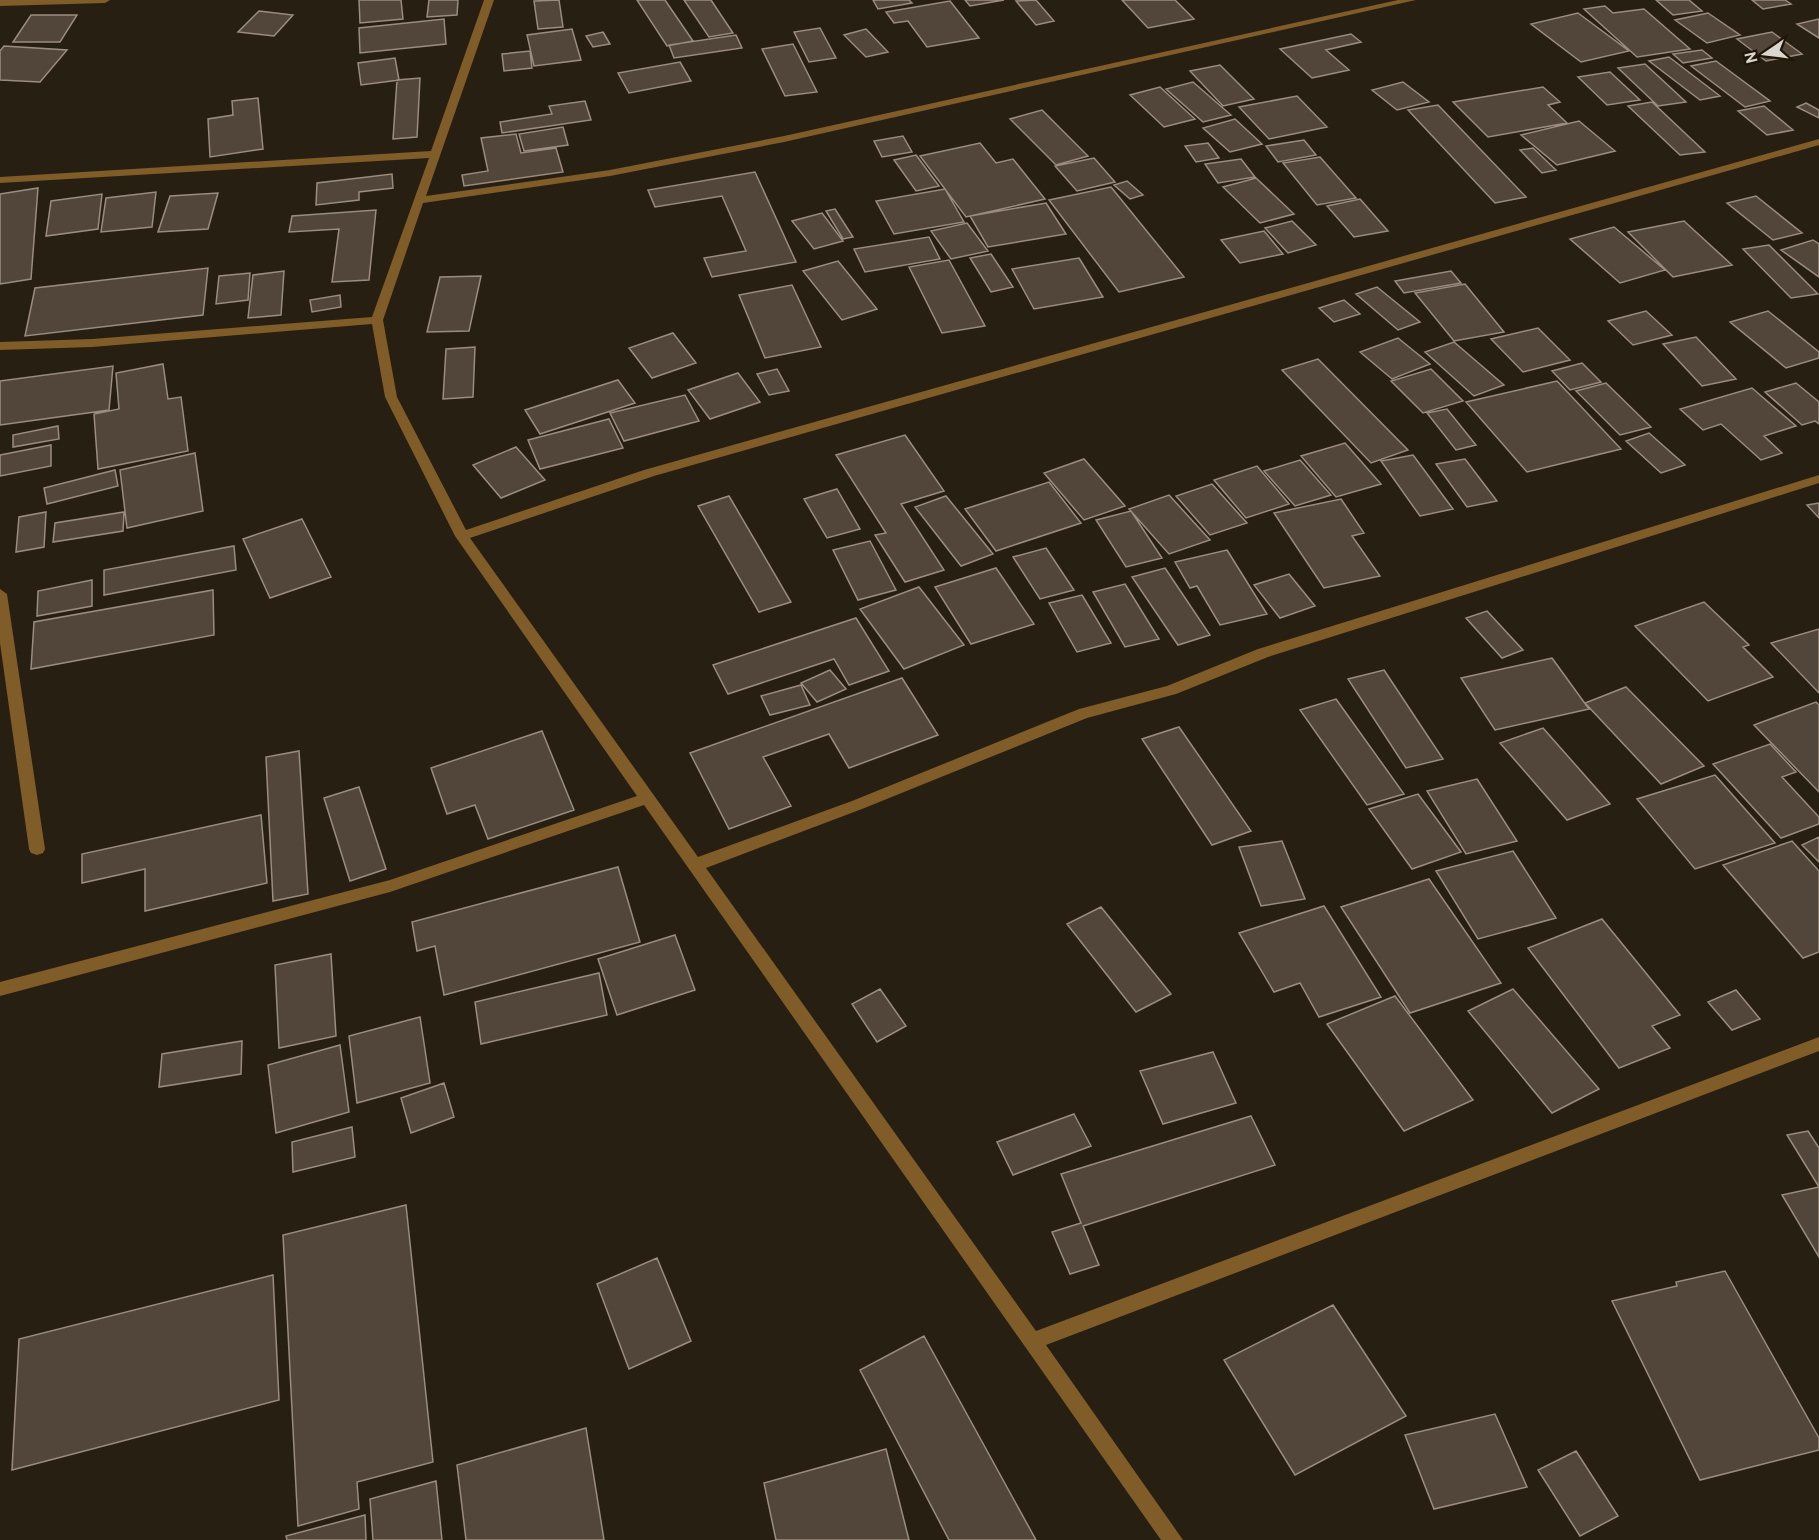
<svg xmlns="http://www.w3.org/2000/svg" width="1819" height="1540" viewBox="0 0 1819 1540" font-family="Overpass,sans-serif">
<rect width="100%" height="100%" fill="#281f13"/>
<!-- building -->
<path fill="#52463a" stroke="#9a8c7e" stroke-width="1.5" d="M359 0H401L403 19 360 23Z
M429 0H458L457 15 427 17Z
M559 0 563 27 538 29 534 1Z
M637 0H665L693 41 667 46Z
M684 0H711L733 33 709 37Z
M873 0H909L912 3 878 9Z
M965 0H1004L970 6Z
M1036 0 1054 21 1036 25 1016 1Z
M1122 0H1175L1194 19 1148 28Z
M1656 0H1689L1702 11 1673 15Z
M1752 0H1785L1791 4 1763 9Z
M950 1 979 38 927 47 908 21 894 23 886 12Z
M1605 6 1613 13 1644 9 1690 49 1637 57 1584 9Z
M259 11 293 15 274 36 238 32Z
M1578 13 1629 51 1581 62 1531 24Z
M1708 13 1740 35 1707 43 1675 20Z
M31 15H77L60 42H13Z
M444 19 446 44 360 53 359 28Z
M1819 19V38L1797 24Z
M820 28 836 58 809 62 794 32Z
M572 29 581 60 534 66 527 35Z
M866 29 888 52 866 57 844 35Z
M603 32 610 44 593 47 586 36Z
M1772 32 1802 54 1766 61 1737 39Z
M1351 34 1361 42 1326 50 1349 70 1312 78 1280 49Z
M736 35 742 48 674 58 669 45Z
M793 44 817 92 785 96 762 49Z
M4 46 67 50 40 82 0 80V51Z
M1702 50 1712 58 1683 63 1673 54Z
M530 51 532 68 504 71 502 54Z
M1669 57 1720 96 1700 100 1649 61Z
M395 58 399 80 361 85 358 63Z
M1716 61 1770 101 1745 107 1691 66Z
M680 62 691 81 629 93 618 73Z
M1645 64 1686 102 1658 106 1618 68Z
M1220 65 1254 99 1223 106 1190 71Z
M1610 72 1640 100 1607 105 1578 77Z
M420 78 417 137 393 139 397 80Z
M1193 82 1231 115 1203 122 1166 89Z
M1403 82 1429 102 1397 110 1372 90Z
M1160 87 1195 119 1164 127 1130 95Z
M1543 87 1560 102 1548 105 1567 123 1488 137 1453 102Z
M1297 96 1327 127 1269 139 1239 107Z
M258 98 263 149 210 157 208 119 233 115 232 101Z
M585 101 591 120 502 133 500 122 552 114 549 106Z
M1652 102 1705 152 1680 155 1628 106Z
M1806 103 1819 110V118L1797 107Z
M1438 105 1526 197 1495 203 1408 110Z
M1764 106 1793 130 1767 135 1738 111Z
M1042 110 1088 156 1056 165 1010 119Z
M1235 119 1262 144 1230 152 1203 128Z
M1579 121 1615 151 1557 165 1521 135Z
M563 127 568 145 524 151 519 134Z
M516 134 521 153 556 148 563 172 464 186 462 175 488 171 481 138Z
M903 136 912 152 882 157 874 141Z
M1304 140 1316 155 1278 162 1266 146Z
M980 143 996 163 1013 159 1045 199 966 217 920 156Z
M1208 143 1219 158 1196 162 1185 146Z
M1533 148 1556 170 1542 173 1520 150Z
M916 155 939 186 916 191 894 160Z
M1320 157 1356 198 1317 205 1283 163Z
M1094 158 1115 182 1077 191 1055 166Z
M1241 159 1255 177 1218 183 1205 164Z
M755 172 796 262 712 277 704 258 746 251 722 196 655 207 648 190Z
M392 174 393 188 359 192V200L316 205 317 183Z
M1256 178 1294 214 1260 223 1223 187Z
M1127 181 1143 195 1130 199 1114 185Z
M1111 187 1184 277 1119 292 1049 200Z
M38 188 31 279 0 284V194Z
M945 189 964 222 894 234 876 201Z
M156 192 152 227 101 232 106 198Z
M218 193 208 229 158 232 170 196Z
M102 194 98 229 46 236 51 201Z
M1756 196 1802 233 1773 240 1727 203Z
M1360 199 1388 231 1354 237 1327 206Z
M1046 203 1066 234 988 247 970 216Z
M835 209 853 237 843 239 826 211Z
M376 210 369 280 332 282 339 229 289 232 292 216Z
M822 213 843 241 814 249 792 221Z
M1292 221 1316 245 1288 253 1265 228Z
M1684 221 1732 265 1673 277 1628 232Z
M967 223 988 251 951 259 931 231Z
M1614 227 1665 270 1620 283 1570 239Z
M1264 231 1283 254 1240 263 1221 240Z
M929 237 940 259 865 272 854 249Z
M1813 240 1819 244V277L1781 250Z
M1769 245 1818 294 1791 298 1743 249Z
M991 254 1013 287 991 292 970 258Z
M1079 258 1103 297 1034 309 1012 269Z
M949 260 985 326 942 333 909 267Z
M838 261 877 309 842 320 803 271Z
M208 268 203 315 25 336 35 288Z
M284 271 281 315 248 318 253 275Z
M1451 271 1461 283 1404 293 1395 281Z
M250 273 248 300 216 304 219 276Z
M481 276 469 331 427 332 440 277Z
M1465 284 1504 332 1454 341 1415 293Z
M792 285 821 347 765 358 739 295Z
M1377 287 1420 322 1398 330 1356 294Z
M340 295 341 307 312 312 310 300Z
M1344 300 1360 314 1334 322 1319 308Z
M1646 311 1672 335 1633 345 1608 321Z
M1768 311 1819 352V358L1786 368 1730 322Z
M1538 328 1570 360 1523 372 1491 339Z
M673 333 696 363 652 378 629 348Z
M1696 337 1736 379 1702 386 1663 344Z
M1398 338 1430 364 1392 379 1360 352Z
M1454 342 1504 385 1474 396 1425 352Z
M475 347 473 397 443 399 446 349Z
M1318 359 1408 450 1371 463 1282 370Z
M1582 363 1601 382 1570 390 1552 371Z
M163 364 168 399 181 397 188 451 98 469 94 414 119 409 116 373Z
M113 366 109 410 0 425V381Z
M777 369 789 391 769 395 757 374Z
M1431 369 1463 401 1423 413 1391 381Z
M738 373 760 402 710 419 688 390Z
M618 380 635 403 540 434 525 410Z
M1557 381 1621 449 1527 472 1466 402Z
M1606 383 1651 427 1620 435 1576 391Z
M1796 383 1819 402V424L1815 421 1802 425 1765 392Z
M1752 388 1796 426 1764 436 1782 453 1761 460 1721 424 1703 430 1680 409Z
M685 395 699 421 624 441 610 413Z
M1447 409 1476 445 1456 450 1427 413Z
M609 419 623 448 540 469 528 440Z
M58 426 59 439 13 447V435Z
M1649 433 1685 465 1661 473 1626 441Z
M905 435 944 491 901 504 944 570 905 582 875 535 886 533 836 455Z
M1345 443 1381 484 1336 497 1301 456Z
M51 445V466L0 476V455Z
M516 447 545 480 501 498 473 465Z
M195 453 203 511 127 528 120 470Z
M1413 455 1453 509 1420 516 1381 461Z
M1084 459 1125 506 1084 520 1044 473Z
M1465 459 1497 501 1467 507 1436 464Z
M1300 460 1331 495 1295 506 1264 471Z
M1257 466 1289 504 1246 518 1214 480Z
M115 470 118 486 47 504 44 488Z
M1049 482 1081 523 996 551 965 509Z
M1212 484 1247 523 1210 535 1176 496Z
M837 489 860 529 827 538 804 499Z
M1169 495 1210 540 1169 554 1129 509Z
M729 496 791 602 759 612 698 506Z
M946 496 993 554 961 566 915 507Z
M1341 499 1364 533 1352 536 1380 576 1324 588 1274 513Z
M1819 503V518L1807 505Z
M1131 511 1162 558 1126 567 1096 520Z
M46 512 44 547 16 552 19 517Z
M124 512 123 531 53 542 55 523Z
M302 519 331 577 270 598 243 539Z
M870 541 896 590 858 600 833 550Z
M234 546 236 570 104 595V570Z
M1046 548 1074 590 1040 599 1013 557Z
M1227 550 1267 614 1220 625 1197 586 1190 588 1175 562Z
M996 568 1034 624 971 644 935 587Z
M1165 568 1210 635 1178 645 1132 577Z
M1289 574 1315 606 1280 618 1254 585Z
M92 580V606L37 616 38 591Z
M1125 584 1159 639 1125 647 1093 592Z
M919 587 964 645 904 669 860 609Z
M213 590 214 635 31 669 34 622Z
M1082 595 1111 643 1077 652 1049 603Z
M1704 602 1749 645 1743 647 1773 677 1708 701 1635 626Z
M1487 611 1523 650 1502 658 1466 618Z
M856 618 889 671 849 685 834 659 728 694 713 665Z
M1819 629V693L1771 643Z
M1552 658 1589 709 1495 730 1461 678Z
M830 670 846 689 817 702 801 683Z
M1384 670 1443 759 1406 768 1348 679Z
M902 678 938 735 849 768 829 734 763 757 791 806 729 829 690 753Z
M801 685 810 705 770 715 761 696Z
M1626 687 1704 766 1661 784 1585 703Z
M1336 699 1404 794 1367 805 1300 710Z
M1816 702 1819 705V792L1754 725Z
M1179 727 1251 831 1212 845 1142 739Z
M1543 728 1610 804 1567 820 1500 743Z
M542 731 574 810 488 839 475 805 447 814 431 768Z
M1770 744 1796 772 1782 777 1819 817V824L1781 838 1713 764Z
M299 751 308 894 273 901 266 757Z
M1715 775 1775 843 1695 869 1637 799Z
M1477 779 1517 841 1466 854 1427 791Z
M359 787 386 869 350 881 324 798Z
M1418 794 1461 852 1412 869 1369 809Z
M261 815 267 883 145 911V869L82 883V854Z
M1819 837V862L1802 845Z
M1282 841 1305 899 1261 906 1239 847Z
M1792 841 1819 871V952L1803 958 1723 865Z
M1513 851 1556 918 1478 939 1436 871Z
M618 867 640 942 444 995 435 946 417 951 412 922Z
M1429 879 1501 983 1410 1013 1341 907Z
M1324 906 1381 997 1319 1017 1300 983 1274 992 1239 933Z
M1101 907 1171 994 1136 1012 1067 924Z
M1602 919 1680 1015 1652 1026 1670 1048 1619 1068 1528 948Z
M675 935 695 990 617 1015 598 959Z
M331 954 336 1036 279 1048 275 965Z
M599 973 607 1015 481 1044 475 1002Z
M880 989 906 1026 877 1042 852 1004Z
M1513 989 1599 1089 1552 1113 1468 1011Z
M1736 990 1760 1019 1732 1030 1708 1002Z
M1395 996 1473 1100 1404 1131 1327 1024Z
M420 1017 430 1083 357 1103 349 1036Z
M242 1041 241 1074 159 1087 162 1054Z
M340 1045 349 1112 276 1133 268 1065Z
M1213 1052 1236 1103 1163 1124 1140 1071Z
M444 1083 454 1117 411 1133 401 1098Z
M1074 1114 1091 1146 1013 1175 997 1142Z
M1251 1116 1275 1165 1083 1226 1099 1265 1070 1274 1052 1232 1081 1223 1061 1174Z
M352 1127 355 1157 293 1172 292 1142Z
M1808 1131 1819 1148V1257L1782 1195 1819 1187 1787 1135Z
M406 1205 433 1462 357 1482 359 1509 298 1526 283 1235Z
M657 1258 691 1341 629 1369 597 1284Z
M1725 1271 1819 1438V1450L1700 1480 1612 1301 1677 1286 1676 1282Z
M273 1275 279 1400 12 1470 19 1339Z
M1333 1305 1406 1416 1295 1475 1224 1360Z
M924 1336 1036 1540H949L860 1370Z
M1495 1414 1527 1487 1434 1509 1405 1435Z
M586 1428 604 1540H466L457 1465Z
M886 1449 909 1540H776L764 1483Z
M1576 1451 1618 1516 1580 1536 1538 1470Z
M436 1481 442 1540H373L370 1499Z
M365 1515 366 1540H287L286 1536Z"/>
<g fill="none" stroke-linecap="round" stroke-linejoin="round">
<!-- minor -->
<path fill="#7f5c28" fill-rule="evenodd" d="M0 0H110L105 3 0 6Z
M484 0H494L426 196 610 170 784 136 1398 0H1416L784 142 610 176 423 203 383 320 397 397 466 530 644 470 1819 139V145L654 476 470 538 698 857 852 801 1079 709 1167 686 1258 649 1819 475V483L1268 657 1176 694 1087 718 862 809 706 868 1036 1331 1819 1037V1051L1046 1345 1183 1540H1161L644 805 390 892 0 996V982L390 880 637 796 455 536 385 397 372 324 92 347 0 350V342L92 339 372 317 429 158 0 183V177L431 151Z
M0 589 7 594 45 849 43 853 37 855 31 853 29 849 0 643Z"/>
</g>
<!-- north arrow -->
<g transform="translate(1765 54) rotate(256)" stroke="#1f1609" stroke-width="4.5" paint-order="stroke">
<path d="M0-4.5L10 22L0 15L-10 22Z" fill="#dbd5cd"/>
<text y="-9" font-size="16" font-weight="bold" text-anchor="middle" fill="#dbd5cd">N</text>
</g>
</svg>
